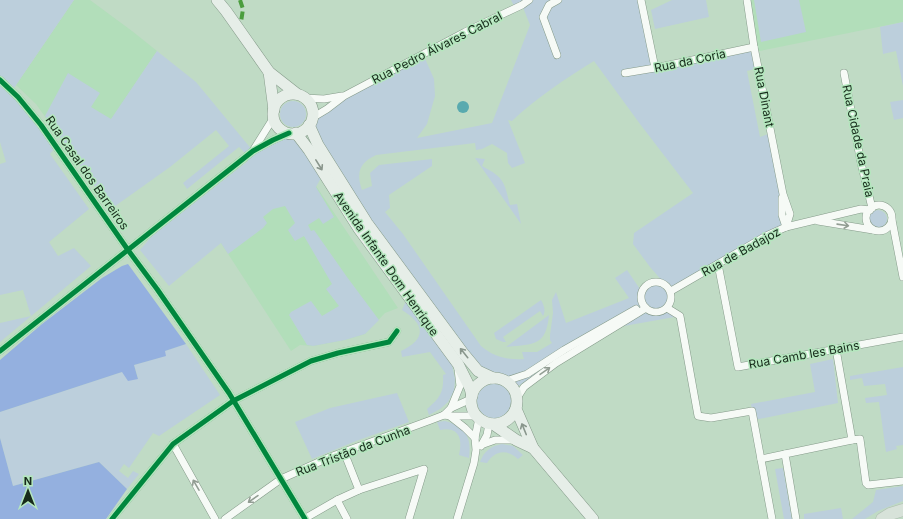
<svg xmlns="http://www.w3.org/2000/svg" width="903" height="519" font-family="Inter,sans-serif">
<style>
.built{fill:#b2deba}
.green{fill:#bccfdc}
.forest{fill:#94b0df}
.water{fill:#59aaaf}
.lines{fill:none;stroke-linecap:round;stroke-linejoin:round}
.street-casing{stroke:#859b8a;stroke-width:8}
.secondary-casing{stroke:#859b8a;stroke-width:12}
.primary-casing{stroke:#aebcb0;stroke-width:13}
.street{stroke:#f6faf6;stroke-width:7}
.secondary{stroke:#e6eee8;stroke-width:11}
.primary{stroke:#d7e2d9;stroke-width:12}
.quiet{stroke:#4b9d3e;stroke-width:4;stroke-dasharray:8 4;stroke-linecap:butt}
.cycleway-casing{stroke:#b4e7be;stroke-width:8}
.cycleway{stroke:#00873e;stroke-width:5}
.oneway{stroke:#89968c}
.oneway2{stroke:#929d93}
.labels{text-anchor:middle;stroke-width:3;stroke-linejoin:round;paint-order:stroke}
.street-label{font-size:12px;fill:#172b1b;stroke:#b4e7be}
</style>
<rect width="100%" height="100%" fill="#c0dbc5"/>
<g class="built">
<polygon points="74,0 90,0 132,31 157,51 80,166 36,104 16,85"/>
<polygon points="747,0 903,0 903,22 755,52"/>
<polygon points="304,168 398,308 385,313 365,334 345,340 313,346 300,345 291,351 221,243"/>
</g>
<g class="green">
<polygon points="0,0 74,0 12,91 56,147 50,154 89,209 49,242 58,256 74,248 91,266 0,342 0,323 31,316 23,290 0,295 0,164 6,162 0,142"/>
<path d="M511 0H641L655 68 754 47 758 68 747 71 760 137 771 133 786 227 671 291 650 267 633 244 634 233 693 193 640 124 594 61C565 79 536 98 512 121L508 120 525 163 512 168 508 163 507 153 492 144 482 149 476 150 475 143 376 155C359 163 356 173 362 190L372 186 370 173 379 165 432 159V166L389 195 390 208 385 212 403 234 481 346C494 357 507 360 524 359L522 352H537L552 343 550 340V335L553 313 552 300 556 292 566 323 629 298 615 278 627 270 642 292 641 301 647 309 654 312 665 310 680 316 613 328 555 360 517 387 514 381H506L478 371 355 204 311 122 312 118 423 54 434 79 435 96 427 124 417 138 492 123 530 25 522 5 515 8Z"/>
<polygon points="672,0 706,0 709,17 655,29 651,10"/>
<polygon points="754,0 799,0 806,32 761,42"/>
<polygon points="903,22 903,86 896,51 883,54 880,27"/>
<polygon points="157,51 196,82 253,151 289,133 300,145 322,176 316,187 334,217 323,224 319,218 308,225 311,231 314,230 347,277 379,320 365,334 345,340 313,346 307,345 289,315 291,312 311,301 322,316 339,306 326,289 332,284 304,236 295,241 288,230 295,223 285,206 273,209 263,217 267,223 263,228 228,254 221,243 169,286 140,250 152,236 248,161 246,156 247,155 239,147 187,189 183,183 229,146 216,130 170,167 111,209 45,116 68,73 100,93 91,107 111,119"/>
<polygon points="903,100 903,118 894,120 890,102"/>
<circle cx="293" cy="114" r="13"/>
<path d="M475 158 485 159 482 166C505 178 504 182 510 205L517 204 521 224Z"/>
<circle cx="878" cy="219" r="9"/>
<circle cx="656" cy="297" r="14"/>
<path d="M541 300C544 305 546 311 543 316L540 311 503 337 506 342H503L496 339 494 333Z"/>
<path d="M406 301 452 365 455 379 454 391 448 402 440 409 429 415 427 409C440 398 444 392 443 375L446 374 430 352 402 357 401 351C427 339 425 324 402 310Z"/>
<path d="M549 315C546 347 533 344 506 347Z"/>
<polygon points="186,344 220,395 159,436 153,433 129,468 124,464 119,471 128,478 133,471 139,474 127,489 99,462 13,486 0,438 0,412 122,372 138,378 134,365 165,356 165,351"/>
<polygon points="833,359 838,403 754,420 751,404 815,392 810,364"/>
<polygon points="903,367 903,445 896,446 897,449 886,452 879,402 866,403 865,398 887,395 885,384 864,386 862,378 850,380 850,376"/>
<circle cx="494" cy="401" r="17"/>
<polygon points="397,393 409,422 356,441 312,459 295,422 330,408"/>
<path d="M445 421C465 426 472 437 469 458L459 455C463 439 459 426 440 430L437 422Z"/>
<path d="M502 444 513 446 523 455 518 459C507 449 495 450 487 463L480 462C484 451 491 446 502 444Z"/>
<polygon points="783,468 792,519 784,519 775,469"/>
<polygon points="903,486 903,501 878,511 865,519 852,519 873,502 876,490"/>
<polygon points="841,508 843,519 804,519 804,514"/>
</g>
<g class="forest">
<polygon points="128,264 186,344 165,351 166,356 134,365 138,379 128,381 122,372 0,412 0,360 42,324 102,278 122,266"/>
<polygon points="0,438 13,486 99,462 127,489 106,519 0,519"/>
</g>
<circle class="water" cx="463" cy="107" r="6"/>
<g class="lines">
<defs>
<g id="street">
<polyline points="641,0 655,68"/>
<polyline points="747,0 754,47 783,194 790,214 786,227"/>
<polyline points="557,55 543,17 549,5 558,0"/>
<polyline points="625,73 655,68 754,47"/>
<polyline points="844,73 861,163 872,208"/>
<polyline points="0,80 18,97 41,125 128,250 157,289 229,393 305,519"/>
<polyline points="304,98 324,99 342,96"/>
<polyline points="312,118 327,109 344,96 465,32 522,5 529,0"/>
<polyline points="254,149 274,117"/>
<polyline points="782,198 782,215 786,227"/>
<circle cx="879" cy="218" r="13"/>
<polyline points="892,220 903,277"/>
<polyline points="818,221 873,230"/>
<polyline points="718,264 738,367 903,337"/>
<circle cx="656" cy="297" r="15"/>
<polyline points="671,291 766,236 786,227 861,209 870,210"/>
<polyline points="667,308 680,316 698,416 711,418 752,411 772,519"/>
<polyline points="0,351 253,151 273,140 289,133"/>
<polyline points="506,381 527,374 564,350 636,309"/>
<polyline points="517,398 524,387 556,363 646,308"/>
<polyline points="451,408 460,386 458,369"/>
<polyline points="444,415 451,416 477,416"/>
<polyline points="451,417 465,428 475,438"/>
<polyline points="852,440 860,439 866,483 868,485 903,481"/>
<polyline points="173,444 215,519"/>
<polyline points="481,445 495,440 514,440"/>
<polyline points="481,446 487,435 489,424"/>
<polyline points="344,452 359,490"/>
<polyline points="761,459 785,454"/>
<polyline points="337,500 347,519"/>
<polyline points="112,519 173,444 233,401 311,361 338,353 389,342 397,331"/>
<polyline points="225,519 281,479 330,457 431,420 444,415 451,408 471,399"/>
<polyline points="304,519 337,500 359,490 424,469 409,519"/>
<polyline points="457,519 474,463 476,450 475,438 479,418"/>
<polyline points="796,519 785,454 852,440 836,349"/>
</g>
<g id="secondary">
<polyline points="217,0 226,11 269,72 297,94"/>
<polyline points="269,72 274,110"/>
<circle cx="293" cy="114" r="20"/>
<polyline points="309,125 318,145 367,223 463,353 478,371 493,378"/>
<polyline points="296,133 309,150 359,229 458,364 470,388 472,396"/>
<circle cx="494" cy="401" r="23"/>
<polyline points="516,409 533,448 593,519"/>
<polyline points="493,424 516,440 533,448"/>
</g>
<polyline id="primary" points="882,519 890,514 903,510"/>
</defs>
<use href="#street" class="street-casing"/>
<use href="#secondary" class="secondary-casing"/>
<use href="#primary" class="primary-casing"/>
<use href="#street" class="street"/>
<use href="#secondary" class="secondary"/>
<use href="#primary" class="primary"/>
<polyline class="quiet" points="240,0 243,9 241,22"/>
<defs>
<g id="cycleway">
<polyline points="0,80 18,97 41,125 128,250 157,289 229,393 305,519"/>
<polyline points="0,351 253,151 273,140 289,133"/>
<polyline points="112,519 173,444 233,401 311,361 338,353 389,342 397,331"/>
</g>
</defs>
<use href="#cycleway" class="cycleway-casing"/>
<use href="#cycleway" class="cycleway"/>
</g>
<defs><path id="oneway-shaft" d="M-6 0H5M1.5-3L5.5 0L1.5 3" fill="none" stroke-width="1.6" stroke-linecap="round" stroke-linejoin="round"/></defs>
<g class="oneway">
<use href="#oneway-shaft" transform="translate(319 165) rotate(58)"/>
<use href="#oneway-shaft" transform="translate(464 353) rotate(-129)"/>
<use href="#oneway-shaft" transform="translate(524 429) rotate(-112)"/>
</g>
<g class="oneway2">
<use href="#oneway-shaft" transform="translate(843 225) rotate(8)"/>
<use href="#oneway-shaft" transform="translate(545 371) rotate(-35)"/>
<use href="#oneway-shaft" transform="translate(196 485) rotate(-120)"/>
<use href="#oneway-shaft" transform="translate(253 499) rotate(145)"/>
</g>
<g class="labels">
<g class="street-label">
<text transform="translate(437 48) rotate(-27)" y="4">Rua Pedro Álvares Cabral</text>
<text transform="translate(690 61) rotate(-12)" y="4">Rua da Coria</text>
<text transform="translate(764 97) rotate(79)" y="4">Rua Dinant</text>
<text transform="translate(858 141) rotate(78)" y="4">Rua Cidade da Praia</text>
<text transform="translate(87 173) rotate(55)" y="4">Rua Casal dos Barreiros</text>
<text transform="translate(741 252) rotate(-29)" y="4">Rua de Badajoz</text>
<text transform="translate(386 264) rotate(55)" y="4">Avenida Infante Dom Henrique</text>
<text transform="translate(804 355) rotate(-10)" y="4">Rua Camb les Bains</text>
<text transform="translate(353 451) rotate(-21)" y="4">Rua Tristão da Cunha</text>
</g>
</g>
<g transform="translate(28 491)" stroke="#b4e7be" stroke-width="3" paint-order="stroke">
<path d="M0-3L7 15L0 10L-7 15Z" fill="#172b1b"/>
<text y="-6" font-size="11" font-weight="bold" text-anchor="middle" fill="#172b1b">N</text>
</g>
</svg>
